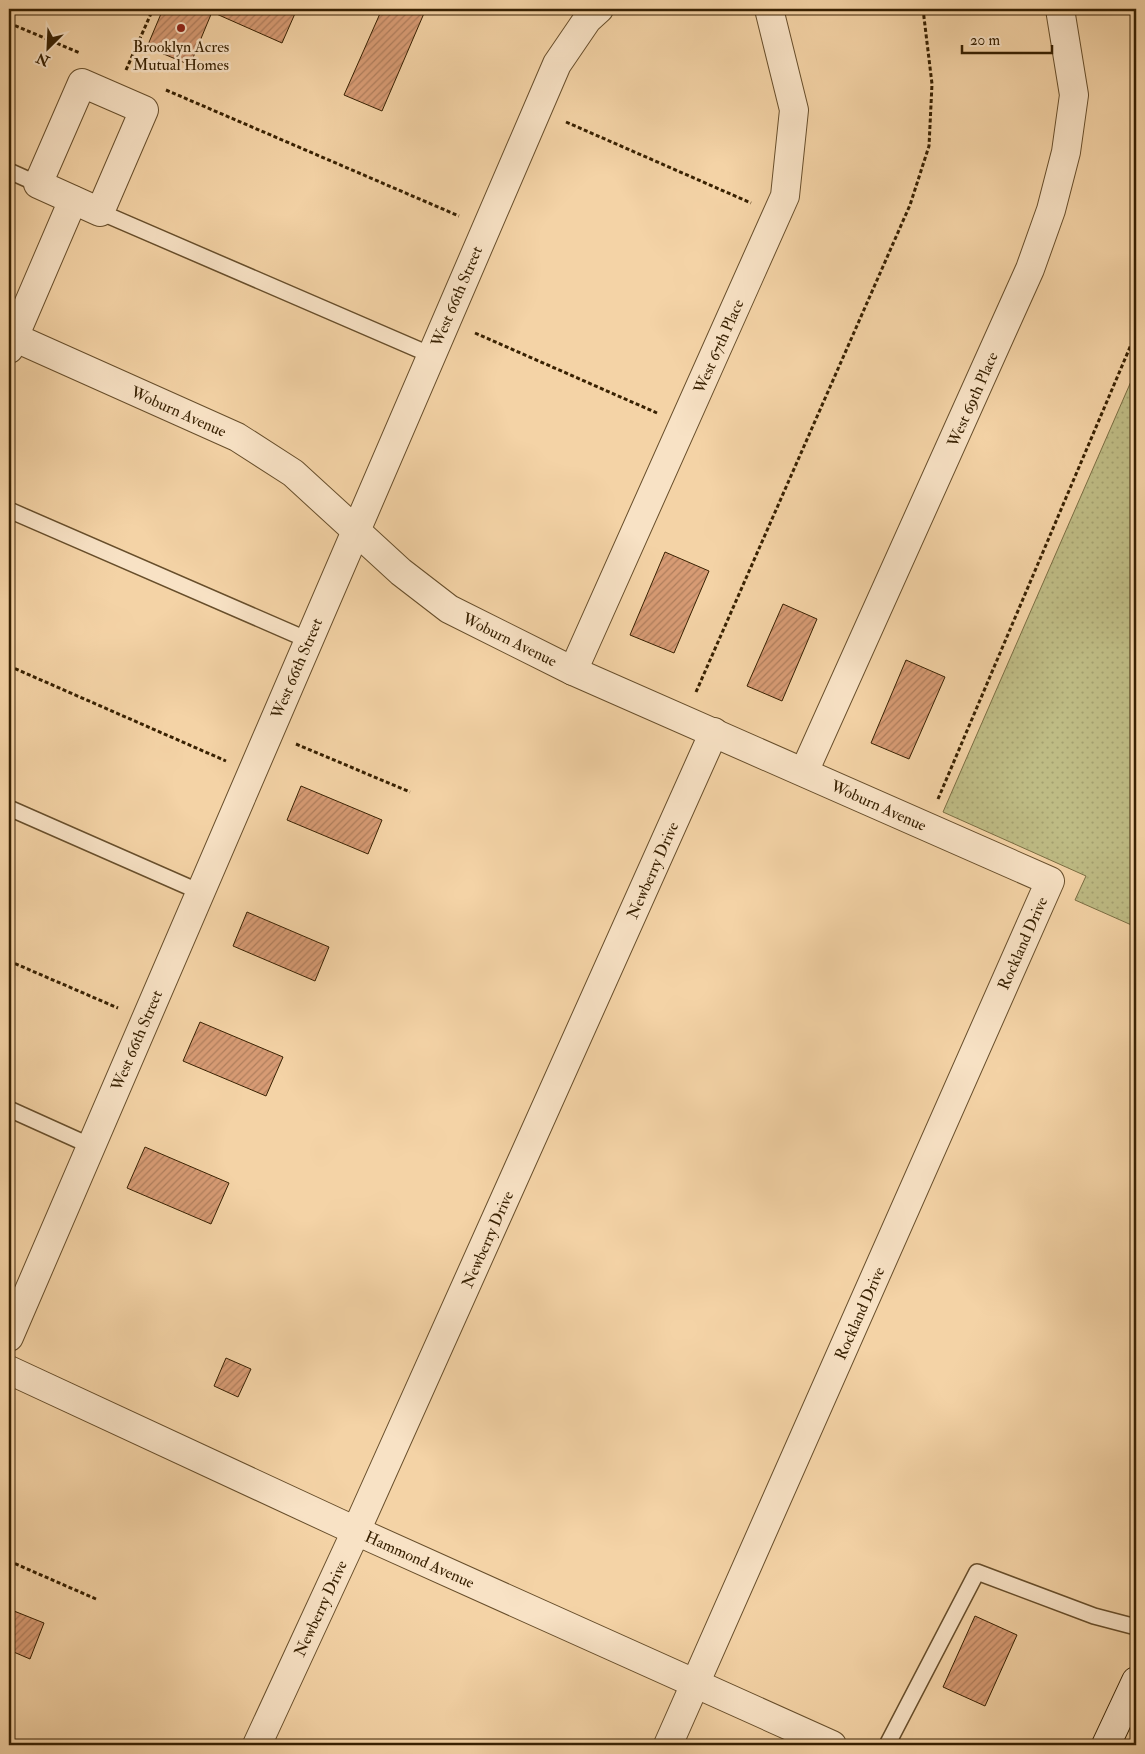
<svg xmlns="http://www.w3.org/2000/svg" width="1145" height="1754" font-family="'IM FELL Double Pica',serif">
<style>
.grass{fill:url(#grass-dots);stroke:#7b6e43}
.building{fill:url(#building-hatch);stroke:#382102}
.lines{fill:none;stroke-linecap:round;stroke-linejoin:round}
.service-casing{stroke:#674e2b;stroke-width:18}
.minor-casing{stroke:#674e2b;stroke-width:30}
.secondary-casing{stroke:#382102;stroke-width:30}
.path{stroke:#382102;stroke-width:3;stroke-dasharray:4 2.5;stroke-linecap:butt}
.service{stroke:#f8e2c5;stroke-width:15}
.minor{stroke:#f8e2c5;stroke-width:28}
.secondary{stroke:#f8e2c5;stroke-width:28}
.poi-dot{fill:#8f2418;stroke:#f8e2c5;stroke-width:2}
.labels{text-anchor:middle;stroke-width:5;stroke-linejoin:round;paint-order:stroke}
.poi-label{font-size:16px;fill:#382102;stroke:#f8e2c5}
.street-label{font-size:16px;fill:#382102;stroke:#f8e2c5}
</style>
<defs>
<pattern id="grass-dots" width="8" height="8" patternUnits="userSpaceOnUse" patternTransform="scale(1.25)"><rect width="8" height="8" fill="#bebb84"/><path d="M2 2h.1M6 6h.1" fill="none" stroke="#a4a070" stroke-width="1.8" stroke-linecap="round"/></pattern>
<pattern id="building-hatch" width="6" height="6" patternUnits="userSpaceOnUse" patternTransform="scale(1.25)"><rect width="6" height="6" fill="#d79b74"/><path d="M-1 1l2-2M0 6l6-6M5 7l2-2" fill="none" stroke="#af7e5d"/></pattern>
</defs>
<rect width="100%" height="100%" fill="#f4d3a6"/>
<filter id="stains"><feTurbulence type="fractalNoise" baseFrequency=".004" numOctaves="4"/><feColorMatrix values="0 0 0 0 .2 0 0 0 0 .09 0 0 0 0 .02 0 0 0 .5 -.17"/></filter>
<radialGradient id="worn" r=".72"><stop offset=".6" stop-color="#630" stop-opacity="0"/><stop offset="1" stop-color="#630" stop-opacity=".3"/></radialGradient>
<polygon class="grass" points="1136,370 1136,927 1075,900 1086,876 943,812"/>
<g class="building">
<polygon points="163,9 297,9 282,43 212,12 190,65 147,47"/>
<polygon points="382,9 419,9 425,11 382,111 344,95"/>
<polygon points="665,552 709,571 674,653 630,635"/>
<polygon points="783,604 817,619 782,701 747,686"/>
<polygon points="906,660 945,677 909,759 871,743"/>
<polygon points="301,786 382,820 368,854 287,820"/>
<polygon points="247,912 329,947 315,981 233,946"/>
<polygon points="200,1022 283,1057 266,1096 183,1061"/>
<polygon points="145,1147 229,1183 211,1224 127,1188"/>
<polygon points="226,1358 251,1369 238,1397 214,1386"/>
<polygon points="9,1609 44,1623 30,1659 9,1650"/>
<polygon points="975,1616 1017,1635 985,1706 943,1687"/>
</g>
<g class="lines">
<defs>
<g id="service">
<polyline points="9,171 38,184"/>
<polyline points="100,212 431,355"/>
<polyline points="9,510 308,640"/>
<polyline points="9,808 200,892"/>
<polyline points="9,1109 91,1146"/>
<polyline points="887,1745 977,1572 1094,1616 1136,1627"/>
</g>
<g id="minor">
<polygon points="82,83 144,110 100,212 38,184"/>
<polyline points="9,335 237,437 293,473 401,572 449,609 573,671 1050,881 668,1745"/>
<polyline points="9,349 73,200"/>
<polyline points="573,671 785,196 794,110 769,9"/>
<polyline points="804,772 1030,269 1051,210 1066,152 1074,95 1060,9"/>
<polyline points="9,1337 557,64 587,20 599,9"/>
<polyline points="9,1370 356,1531 832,1745"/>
<polyline points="257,1745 356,1531 714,732"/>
</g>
<polyline id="secondary" points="1106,1745 1136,1681"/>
</defs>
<use href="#service" class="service-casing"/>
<use href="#minor" class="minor-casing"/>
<use href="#secondary" class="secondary-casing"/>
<g class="path">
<polyline points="9,23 80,53"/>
<polyline points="126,70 153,9"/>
<polyline points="166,90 459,216"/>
<polyline points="566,122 751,203"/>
<polyline points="475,333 657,413"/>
<polyline points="9,666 226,761"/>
<polyline points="696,692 910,205 929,146 932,84 923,9"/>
<polyline points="296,744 410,792"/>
<polyline points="938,799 1136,333"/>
<polyline points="9,961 118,1008"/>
<polyline points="9,1561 96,1599"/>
</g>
<use href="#service" class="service"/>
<use href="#minor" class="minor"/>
<use href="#secondary" class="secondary"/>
</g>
<circle class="poi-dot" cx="181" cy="28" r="5"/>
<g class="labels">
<g class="poi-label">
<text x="181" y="52">Brooklyn Acres<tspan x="181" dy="18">Mutual Homes</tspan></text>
</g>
<g class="street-label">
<text transform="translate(456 296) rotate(-67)" y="6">West 66th Street</text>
<text transform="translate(718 346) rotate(-66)" y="6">West 67th Place</text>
<text transform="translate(972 399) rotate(-66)" y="6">West 69th Place</text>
<text transform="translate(179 411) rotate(24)" y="6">Woburn Avenue</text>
<text transform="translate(510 639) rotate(26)" y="6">Woburn Avenue</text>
<text transform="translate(296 668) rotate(-67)" y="6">West 66th Street</text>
<text transform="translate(879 805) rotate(24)" y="6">Woburn Avenue</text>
<text transform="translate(652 870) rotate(-66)" y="6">Newberry Drive</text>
<text transform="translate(1022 943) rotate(-66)" y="6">Rockland Drive</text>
<text transform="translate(136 1040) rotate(-67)" y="6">West 66th Street</text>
<text transform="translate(487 1239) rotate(-66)" y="6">Newberry Drive</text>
<text transform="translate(859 1313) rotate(-66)" y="6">Rockland Drive</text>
<text transform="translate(420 1559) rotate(24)" y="6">Hammond Avenue</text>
<text transform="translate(320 1608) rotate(-65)" y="6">Newberry Drive</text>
</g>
</g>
<rect width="1145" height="1754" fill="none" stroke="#f4d3a6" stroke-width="30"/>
<rect x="10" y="10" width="1125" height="1734" fill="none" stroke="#382102" stroke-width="2.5"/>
<rect x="15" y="15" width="1115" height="1724" fill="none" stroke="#382102"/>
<g transform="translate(48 48) rotate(204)" stroke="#f8e2c5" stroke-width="4" paint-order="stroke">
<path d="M0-4L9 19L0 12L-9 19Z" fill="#382102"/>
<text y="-8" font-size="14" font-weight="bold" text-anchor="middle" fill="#382102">N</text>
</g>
<path d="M962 45v8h90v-8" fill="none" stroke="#382102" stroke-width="2.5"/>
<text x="970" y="45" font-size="15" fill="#382102" stroke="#f8e2c5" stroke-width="4" paint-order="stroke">20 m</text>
<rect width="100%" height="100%" filter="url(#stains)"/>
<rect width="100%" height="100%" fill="url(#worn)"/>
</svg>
